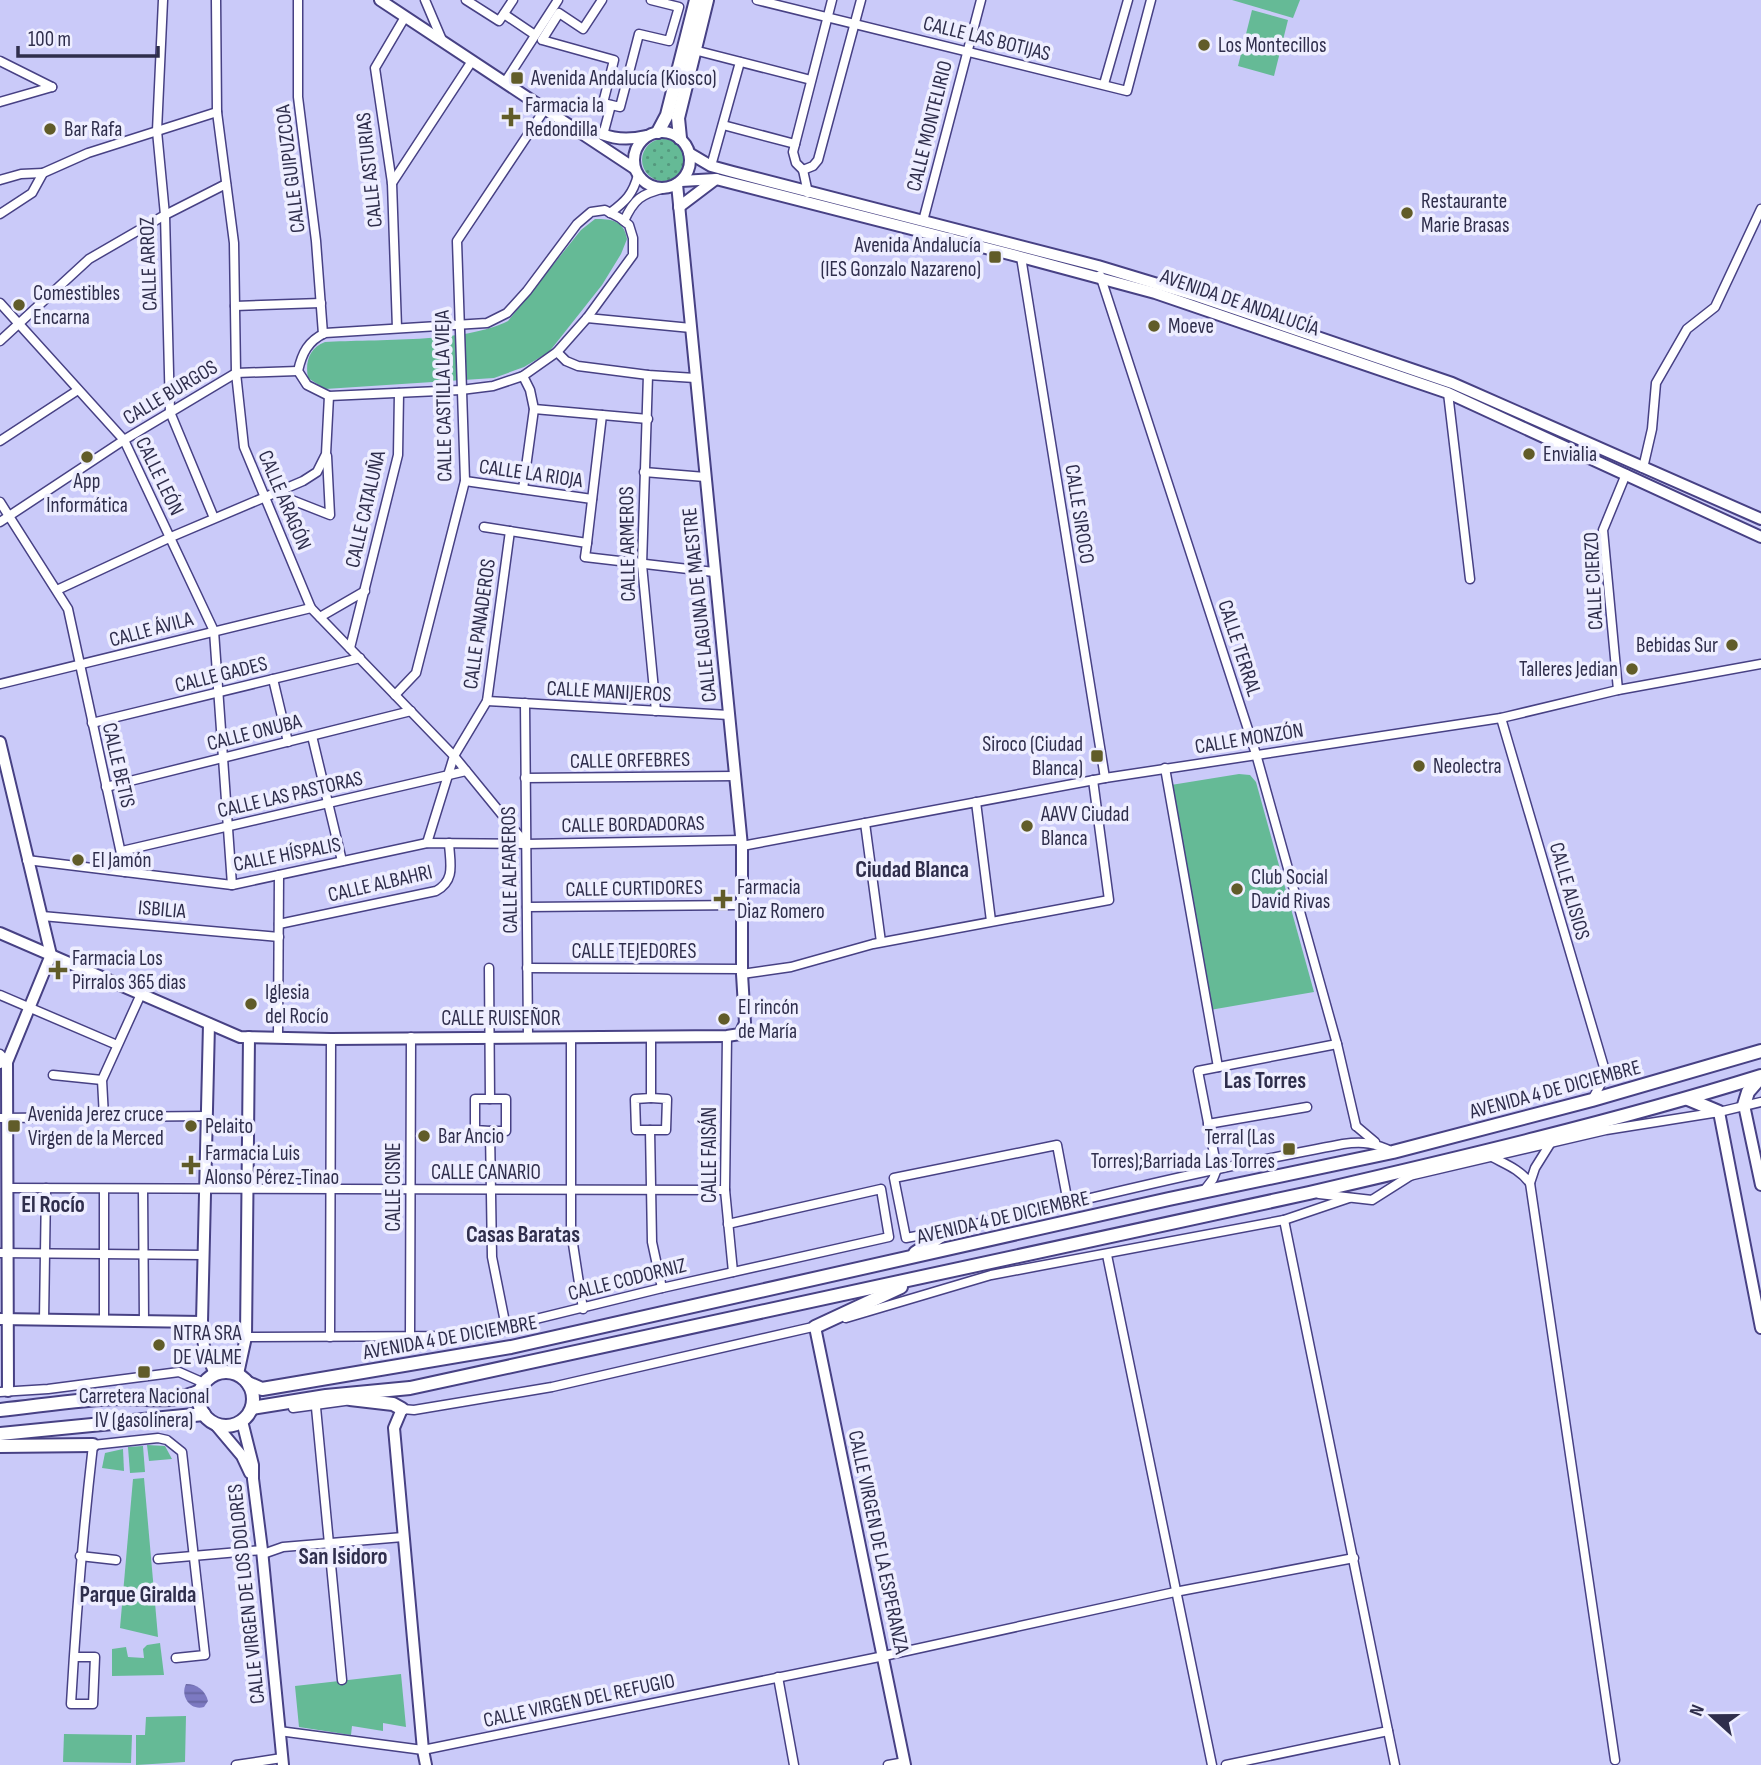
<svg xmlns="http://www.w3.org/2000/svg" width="1761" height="1765" font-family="'Sofia Sans Condensed',sans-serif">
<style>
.grass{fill:url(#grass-dots)}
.green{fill:#65ba96}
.water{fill:url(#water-rules)}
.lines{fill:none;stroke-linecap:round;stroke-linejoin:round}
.street-casing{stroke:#474184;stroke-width:11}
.secondary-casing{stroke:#474184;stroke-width:14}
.primary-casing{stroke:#474184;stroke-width:16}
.street{stroke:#fff;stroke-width:8}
.secondary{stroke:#fff;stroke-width:10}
.primary{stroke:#fff;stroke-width:12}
.poi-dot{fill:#615c29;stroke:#eef;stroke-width:2.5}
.labels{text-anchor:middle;stroke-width:7;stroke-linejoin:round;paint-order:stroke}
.street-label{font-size:21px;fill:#2f2e4c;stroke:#eef}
.poi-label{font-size:21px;fill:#2f2e4c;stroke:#eef;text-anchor:start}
.neighbourhood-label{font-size:23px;font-weight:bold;fill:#2f2e4c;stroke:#eef}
</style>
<defs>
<pattern id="grass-dots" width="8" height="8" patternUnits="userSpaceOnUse" patternTransform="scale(1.75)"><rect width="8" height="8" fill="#65ba96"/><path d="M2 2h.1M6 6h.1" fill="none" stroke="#54987d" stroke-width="1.8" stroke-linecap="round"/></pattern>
<pattern id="water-rules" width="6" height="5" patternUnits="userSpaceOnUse" patternTransform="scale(1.75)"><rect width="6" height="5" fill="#7c79c1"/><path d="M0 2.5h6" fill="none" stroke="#66649f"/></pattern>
</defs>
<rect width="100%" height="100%" fill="#cacaf9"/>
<circle class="grass" cx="663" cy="160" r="21"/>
<g class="green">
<polygon points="1232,0 1300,0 1293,18"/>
<polygon points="1252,10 1288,20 1274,76 1238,66"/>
<path d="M595 219C611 219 624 220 627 239L621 254 602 285 549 352 524 367 494 378 325 389 308 378C305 362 309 348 325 342 375 339 466 343 508 321L581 230Z"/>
<polygon points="1239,774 1250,775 1256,782 1314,992 1210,1010 1171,785"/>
<polygon points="147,1445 165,1446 172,1459 149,1461"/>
<polygon points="143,1446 145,1472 130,1473 128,1447"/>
<polygon points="123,1449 124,1471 102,1468 105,1453"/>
<polygon points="144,1478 158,1637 120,1628 133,1479"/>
<polygon points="160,1643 164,1675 112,1676 112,1649 126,1647 128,1657 144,1658 143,1649 147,1645"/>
<polygon points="401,1674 406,1727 383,1723 383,1731 352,1726 351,1735 299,1727 295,1686"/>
<polygon points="186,1716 185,1762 136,1765 136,1735 145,1735 146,1717"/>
<polygon points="64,1734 132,1735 131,1763 63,1762"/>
</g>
<path class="water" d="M186 1684C197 1684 205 1690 208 1701L204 1707C190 1711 180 1696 186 1684Z"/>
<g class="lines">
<defs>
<g id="street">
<polyline points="163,0 157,131 165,215 170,412 214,518"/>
<polyline points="216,0 217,112 234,243 236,373 244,447 311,608 454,756 526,844"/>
<polyline points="298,0 298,97 316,241 323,334"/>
<polyline points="425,0 442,40"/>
<polyline points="466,0 499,21 513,0"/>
<polyline points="602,0 583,29 559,13 542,40 614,60 603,103 620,107 639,34 669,41 679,7 651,0"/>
<polyline points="757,0 1127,91 1151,0"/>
<polyline points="504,14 535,35"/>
<polyline points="694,50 811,80"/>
<polyline points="0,61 52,87"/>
<polyline points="505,82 558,0"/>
<polyline points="1104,84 1128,0"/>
<polyline points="0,102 52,87"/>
<polyline points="723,125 795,144"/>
<polyline points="603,135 611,105"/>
<polyline points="711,166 740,62"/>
<polyline points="803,170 813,166 818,160 861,0"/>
<polyline points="803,170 796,163 793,152 832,0"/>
<polyline points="803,170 808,193"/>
<polyline points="0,180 21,174 43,173"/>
<polyline points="392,183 472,61"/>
<path d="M605 210 620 218 629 225 633 238V255L587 318 557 352 523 376 493 386 461 390 329 396 307 385 298 371C302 353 308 341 325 333L487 323 507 313 527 291 577 224 591 212Z"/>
<path d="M610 213C626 201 633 194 638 175"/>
<polyline points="0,214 32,193 43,173 88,153 217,112"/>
<path d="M624 221C634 199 641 194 665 188"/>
<polyline points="923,221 981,0"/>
<polyline points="1021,257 1105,778"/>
<polyline points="1100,275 1256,754 1337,1044 1356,1126"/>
<polyline points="0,303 124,440 214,631 232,885"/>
<polyline points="235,306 321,303"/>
<polyline points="587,318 691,328"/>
<polyline points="397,328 392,183 375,68 405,17"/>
<polyline points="0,341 89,259 165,215 226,184"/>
<polyline points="557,352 566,361 578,366 648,375 695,378"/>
<polyline points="648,375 642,565 656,711"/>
<polyline points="523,376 530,390 534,409 523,489"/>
<polyline points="1448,393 1470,579"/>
<polyline points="534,409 648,419"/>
<polyline points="0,441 78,390"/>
<polyline points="1643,468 1652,429 1656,383 1687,329 1715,307 1761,209"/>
<polyline points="644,472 705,477"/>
<polyline points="465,481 592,499"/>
<polyline points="274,493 330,515 327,456"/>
<polyline points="0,502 68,609 125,872"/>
<polyline points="0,522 124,440 236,373 298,371"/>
<polyline points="484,527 587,543 585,557 714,572"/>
<polyline points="587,543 602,415"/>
<polyline points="57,590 171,537 303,481 317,472 326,454 329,396"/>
<polyline points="320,617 365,591"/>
<polyline points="350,648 398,455 399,393"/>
<polyline points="273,679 288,742"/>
<polyline points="0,684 311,608"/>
<polyline points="1618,690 1603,530 1626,474"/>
<polyline points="395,695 416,673 465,481 457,241 545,109"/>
<polyline points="487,701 729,715"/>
<polyline points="525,703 528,1037"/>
<polyline points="1501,718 1606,1074 1592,1100"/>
<polyline points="92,723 360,658"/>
<polyline points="312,736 342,861"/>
<polyline points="1165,768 1218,1067"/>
<polyline points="525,778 735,776"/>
<polyline points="106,787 411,711"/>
<polyline points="976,802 991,921"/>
<polyline points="865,823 881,942"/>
<polyline points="427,843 454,756 487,701 510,531"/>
<polyline points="742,846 1105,778 1501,718 1618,690 1761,664"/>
<polyline points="122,851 466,771"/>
<polyline points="27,860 232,885 427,843 526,844 742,840"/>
<polyline points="527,907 742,905"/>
<polyline points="42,916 279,937"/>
<path d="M279 924 436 891C456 880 450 863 449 843"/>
<polyline points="489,968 490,1099 475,1099 475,1130 490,1131"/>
<polyline points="527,968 742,969"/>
<polyline points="742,974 791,967 873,944 1109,900 1093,780"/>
<polyline points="0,995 117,1045"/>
<polyline points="727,1036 725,1190 733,1272"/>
<polyline points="278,1037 279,875"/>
<polyline points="571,1038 571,1231 583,1309"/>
<polyline points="0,1054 7,1062 0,1064"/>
<polyline points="53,1075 102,1080"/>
<polyline points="651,1098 667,1099 666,1130 650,1130 652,1242 662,1288"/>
<polyline points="490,1099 506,1099 506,1131 490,1131 492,1257 506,1327"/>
<polyline points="104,1117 102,1080 141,994"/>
<polyline points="0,1118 207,1116"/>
<polyline points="1208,1124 1307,1107"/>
<polyline points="1356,1126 1375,1142"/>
<polyline points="650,1130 636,1130 635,1099 651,1098 651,1037"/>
<path d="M1492 1157C1507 1165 1519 1169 1530 1183L1535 1168 1550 1144"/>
<polyline points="1409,1176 1606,1130 1719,1112 1761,1102"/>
<polyline points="1530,1183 1615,1760"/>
<polyline points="7,1188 725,1190"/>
<polyline points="143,1189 144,1321"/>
<polyline points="1203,1192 1213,1179 1217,1169 1198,1071 1337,1044"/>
<polyline points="1319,1194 1372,1200 1413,1174"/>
<path d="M1068 1203 1057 1145 894 1178 906 1238C1011 1219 1114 1191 1218 1169 1259 1160 1302 1152 1343 1144 1363 1141 1375 1143 1393 1152"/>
<polyline points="1284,1220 1395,1765"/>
<polyline points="0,1253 204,1255"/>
<polyline points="1107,1255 1212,1765"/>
<polyline points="846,1318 991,1275 1284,1220 1349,1198"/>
<polyline points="44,1320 46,1188"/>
<polyline points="104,1320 104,1189"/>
<polyline points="246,1337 467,1336 662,1288 889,1237 881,1189 728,1224"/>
<polyline points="330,1337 331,1039"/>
<polyline points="410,1337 411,1037"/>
<polyline points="0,1392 48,1389 179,1372 204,1383"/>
<polyline points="315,1397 342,1680"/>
<polyline points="293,1408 352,1400"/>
<polyline points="402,1409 414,1410 552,1387 817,1326"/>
<polyline points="263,1554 283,1547 403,1537"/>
<polyline points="80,1556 116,1560"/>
<polyline points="158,1559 262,1550"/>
<path d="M74 1657H95L93 1704H71C76 1617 83 1532 93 1445L158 1438 167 1440 182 1452 205 1655 176 1658"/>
<polyline points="778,1677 794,1765"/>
<polyline points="279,1731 423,1750 884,1656 1175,1592 1354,1558"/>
<polyline points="236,1765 282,1758"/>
<polyline points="888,1765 905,1762"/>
<polyline points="1226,1765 1388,1731"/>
</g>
<g id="secondary">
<polyline points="380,0 634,168"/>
<path d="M578 125C603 135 618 143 646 136"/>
<circle cx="662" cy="160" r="28"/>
<polyline points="689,153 711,166 733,172 1098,266 1197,296 1452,383 1761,519"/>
<polyline points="681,181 716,179 1021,257 1155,293 1448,393 1761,537"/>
<polyline points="679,207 716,179"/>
<polyline points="0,742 51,955 7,1062 8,1391"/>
<polyline points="0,933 240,1037 331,1039 727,1036 740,1034 745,1023 742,974 742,846 677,184"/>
<polyline points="209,1024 202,1322 204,1347 215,1374"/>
<polyline points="1744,1105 1761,1185"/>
<polyline points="1719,1112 1761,1328"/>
<polyline points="0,1319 202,1322"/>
<polyline points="815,1327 905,1765"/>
<polyline points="238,1374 246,1337 249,1037"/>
<polyline points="402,1409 394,1428 423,1750 426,1765"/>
<polyline points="242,1421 253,1465 253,1479 262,1550 283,1765"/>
<polyline points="215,1424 242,1456 250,1473"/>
</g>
<g id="primary">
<polyline points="658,132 667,115 696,0"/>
<polyline points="680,138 678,118 707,0"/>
<polyline points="1688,1099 1719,1112"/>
<polyline points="1744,1105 1748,1092 1761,1077"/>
<polyline points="915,1253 950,1230"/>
<polyline points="815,1327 901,1287"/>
<circle cx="226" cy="1399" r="27"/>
<polyline points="248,1383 262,1389 511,1347 1169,1199 1393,1152 1592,1100 1761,1051"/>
<polyline points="350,1399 393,1404 402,1409"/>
<path d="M252 1408 326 1396 410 1388 1309 1193C1460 1158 1613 1122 1761 1076"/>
<path d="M0 1410C39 1406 80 1399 120 1398 149 1398 171 1404 200 1391"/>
<polyline points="0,1434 204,1414"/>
<polyline points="0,1446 93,1445"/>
</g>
</defs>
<use href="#street" class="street-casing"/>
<use href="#secondary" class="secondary-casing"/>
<use href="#primary" class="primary-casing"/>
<use href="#street" class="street"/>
<use href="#secondary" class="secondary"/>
<use href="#primary" class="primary"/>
</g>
<g class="poi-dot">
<circle cx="1204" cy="45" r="7"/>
<rect x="510" y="71" width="14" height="14" rx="3.5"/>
<path d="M507.5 106.5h7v7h7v7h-7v7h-7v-7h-7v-7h7z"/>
<circle cx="50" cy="129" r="7"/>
<circle cx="1407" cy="213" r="7"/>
<rect x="988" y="250" width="14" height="14" rx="3.5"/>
<circle cx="19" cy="305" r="7"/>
<circle cx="1154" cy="326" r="7"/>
<circle cx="1529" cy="454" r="7"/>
<circle cx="87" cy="457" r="7"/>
<circle cx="1732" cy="645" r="7"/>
<circle cx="1632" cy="669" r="7"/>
<rect x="1090" y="749" width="14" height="14" rx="3.5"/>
<circle cx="1419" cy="766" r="7"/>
<circle cx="1027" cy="826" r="7"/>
<circle cx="78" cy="860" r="7"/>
<circle cx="1237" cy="889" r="7"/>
<path d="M719.5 888.5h7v7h7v7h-7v7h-7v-7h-7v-7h7z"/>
<path d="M54.5 959.5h7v7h7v7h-7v7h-7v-7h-7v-7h7z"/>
<circle cx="251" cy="1004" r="7"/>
<circle cx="724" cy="1019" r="7"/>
<rect x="7" y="1119" width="14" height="14" rx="3.5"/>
<circle cx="191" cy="1126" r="7"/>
<circle cx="424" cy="1136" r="7"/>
<rect x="1282" y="1142" width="14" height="14" rx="3.5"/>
<path d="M187.5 1154.5h7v7h7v7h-7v7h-7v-7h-7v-7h7z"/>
<circle cx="159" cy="1345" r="7"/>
<rect x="137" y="1365" width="14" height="14" rx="3.5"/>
</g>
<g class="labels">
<g class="street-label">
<text transform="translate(987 38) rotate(14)" y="7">CALLE LAS BOTIJAS</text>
<text transform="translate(929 126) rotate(-76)" y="7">CALLE MONTELIRIO</text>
<text transform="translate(290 169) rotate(-97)" y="7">CALLE GUIPUZCOA</text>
<text transform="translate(369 170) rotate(-96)" y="7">CALLE ASTURIAS</text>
<text transform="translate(148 264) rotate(-92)" y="7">CALLE ARROZ</text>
<text transform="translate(1240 302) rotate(19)" y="7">AVENIDA DE ANDALUCÍA</text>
<text transform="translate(170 392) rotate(-31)" y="7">CALLE BURGOS</text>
<text transform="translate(443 396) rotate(-91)" y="7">CALLE CASTILLA LA VIEJA</text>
<text transform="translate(531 473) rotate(8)" y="7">CALLE LA RIOJA</text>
<text transform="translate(160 476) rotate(64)" y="7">CALLE LEÓN</text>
<text transform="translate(285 500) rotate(67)" y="7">CALLE ARAGÓN</text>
<text transform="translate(365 509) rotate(-77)" y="7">CALLE CATALUÑA</text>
<text transform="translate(1080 514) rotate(81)" y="7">CALLE SIROCO</text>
<text transform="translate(627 544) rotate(-91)" y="7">CALLE ARMEROS</text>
<text transform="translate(1593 581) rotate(-93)" y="7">CALLE CIERZO</text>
<text transform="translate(699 605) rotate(-96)" y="7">CALLE LAGUNA DE MAESTRE</text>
<text transform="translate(479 624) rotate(-82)" y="7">CALLE PANADEROS</text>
<text transform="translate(151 629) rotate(-15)" y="7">CALLE ÁVILA</text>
<text transform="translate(1240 648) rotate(72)" y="7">CALLE TERRAL</text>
<text transform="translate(221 674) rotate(-14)" y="7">CALLE GADES</text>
<text transform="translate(609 691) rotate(3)" y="7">CALLE MANIJEROS</text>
<text transform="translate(254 732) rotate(-14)" y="7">CALLE ONUBA</text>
<text transform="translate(1249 738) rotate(-9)" y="7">CALLE MONZÓN</text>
<text transform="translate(630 760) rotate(-1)" y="7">CALLE ORFEBRES</text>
<text transform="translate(119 765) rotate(77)" y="7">CALLE BETIS</text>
<text transform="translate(290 794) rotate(-13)" y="7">CALLE LAS PASTORAS</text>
<text transform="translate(633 824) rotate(-1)" y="7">CALLE BORDADORAS</text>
<text transform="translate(287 854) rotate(-11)" y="7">CALLE HÍSPALIS</text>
<text transform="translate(509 870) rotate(-91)" y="7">CALLE ALFAREROS</text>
<text transform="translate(380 883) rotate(-13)" y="7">CALLE ALBAHRI</text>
<text transform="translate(634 888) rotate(-1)" y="7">CALLE CURTIDORES</text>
<text transform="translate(1570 891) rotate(74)" y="7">CALLE ALISIOS</text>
<text transform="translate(162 909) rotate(5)" y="7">ISBILIA</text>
<text x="634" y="958">CALLE TEJEDORES</text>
<text x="501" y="1025">CALLE RUISEÑOR</text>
<text transform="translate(1555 1089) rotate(-15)" y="7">AVENIDA 4 DE DICIEMBRE</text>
<text transform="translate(709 1155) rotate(-90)" y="7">CALLE FAISÁN</text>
<text x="486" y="1179">CALLE CANARIO</text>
<text transform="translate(393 1187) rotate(-90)" y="7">CALLE CISNE</text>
<text transform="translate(1003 1217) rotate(-13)" y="7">AVENIDA 4 DE DICIEMBRE</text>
<text transform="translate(627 1279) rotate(-14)" y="7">CALLE CODORNIZ</text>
<text transform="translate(450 1337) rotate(-10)" y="7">AVENIDA 4 DE DICIEMBRE</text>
<text transform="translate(879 1542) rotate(78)" y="7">CALLE VIRGEN DE LA ESPERANZA</text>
<text transform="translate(246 1594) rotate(-96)" y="7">CALLE VIRGEN DE LOS DOLORES</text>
<text transform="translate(579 1700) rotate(-12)" y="7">CALLE VIRGEN DEL REFUGIO</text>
</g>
<g class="poi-label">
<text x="1218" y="52">Los Montecillos</text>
<text x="531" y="85">Avenida Andalucía (Kiosco)</text>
<text x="525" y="112">Farmacia la<tspan x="525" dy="24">Redondilla</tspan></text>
<text x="64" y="136">Bar Rafa</text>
<text x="1421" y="208">Restaurante<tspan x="1421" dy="24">Marie Brasas</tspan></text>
<text x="981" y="252" text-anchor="end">Avenida Andalucía<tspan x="981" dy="24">(IES Gonzalo Nazareno)</tspan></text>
<text x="33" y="300">Comestibles<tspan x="33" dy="24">Encarna</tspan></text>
<text x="1168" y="333">Moeve</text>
<text x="1543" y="461">Envialia</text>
<text x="87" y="488" text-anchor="middle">App<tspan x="87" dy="24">Informática</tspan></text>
<text x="1718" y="652" text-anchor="end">Bebidas Sur</text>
<text x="1618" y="676" text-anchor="end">Talleres Jedian</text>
<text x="1083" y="751" text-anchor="end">Siroco (Ciudad<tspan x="1083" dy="24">Blanca)</tspan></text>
<text x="1433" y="773">Neolectra</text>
<text x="1041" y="821">AAVV Ciudad<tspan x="1041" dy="24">Blanca</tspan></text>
<text x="92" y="867">El Jamón</text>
<text x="1251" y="884">Club Social<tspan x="1251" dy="24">David Rivas</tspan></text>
<text x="737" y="894">Farmacia<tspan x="737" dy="24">Diaz Romero</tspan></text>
<text x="72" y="965">Farmacia Los<tspan x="72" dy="24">Pirralos 365 dias</tspan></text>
<text x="265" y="999">Iglesia<tspan x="265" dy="24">del Rocío</tspan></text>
<text x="738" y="1014">El rincón<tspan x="738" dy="24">de María</tspan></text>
<text x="28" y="1121">Avenida Jerez cruce<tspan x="28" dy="24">Virgen de la Merced</tspan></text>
<text x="205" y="1133">Pelaito</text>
<text x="438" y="1143">Bar Ancio</text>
<text x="1275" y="1144" text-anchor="end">Terral (Las<tspan x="1275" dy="24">Torres);Barriada Las Torres</tspan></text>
<text x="205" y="1160">Farmacia Luis<tspan x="205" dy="24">Alonso Pérez-Tinao</tspan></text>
<text x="173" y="1340">NTRA SRA<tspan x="173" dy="24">DE VALME</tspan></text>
<text x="144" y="1403" text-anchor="middle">Carretera Nacional<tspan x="144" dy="24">IV (gasolinera)</tspan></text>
</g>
<g class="neighbourhood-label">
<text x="912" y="877">Ciudad Blanca</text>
<text x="1265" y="1088">Las Torres</text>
<text x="53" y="1212">El Rocío</text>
<text x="523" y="1242">Casas Baratas</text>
<text x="343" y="1564">San Isidoro</text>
<text x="138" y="1602">Parque Giralda</text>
</g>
</g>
<g transform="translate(1712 1716) rotate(291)" stroke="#eeeeff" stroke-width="5" paint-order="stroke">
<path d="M0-5L12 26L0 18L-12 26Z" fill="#2f2e4c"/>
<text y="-10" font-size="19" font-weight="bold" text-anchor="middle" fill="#2f2e4c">N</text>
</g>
<path d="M18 46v10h140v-10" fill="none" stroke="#2f2e4c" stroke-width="3.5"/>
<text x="28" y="46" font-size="21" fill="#2f2e4c" stroke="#eeeeff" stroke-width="5" paint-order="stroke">100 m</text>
</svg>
